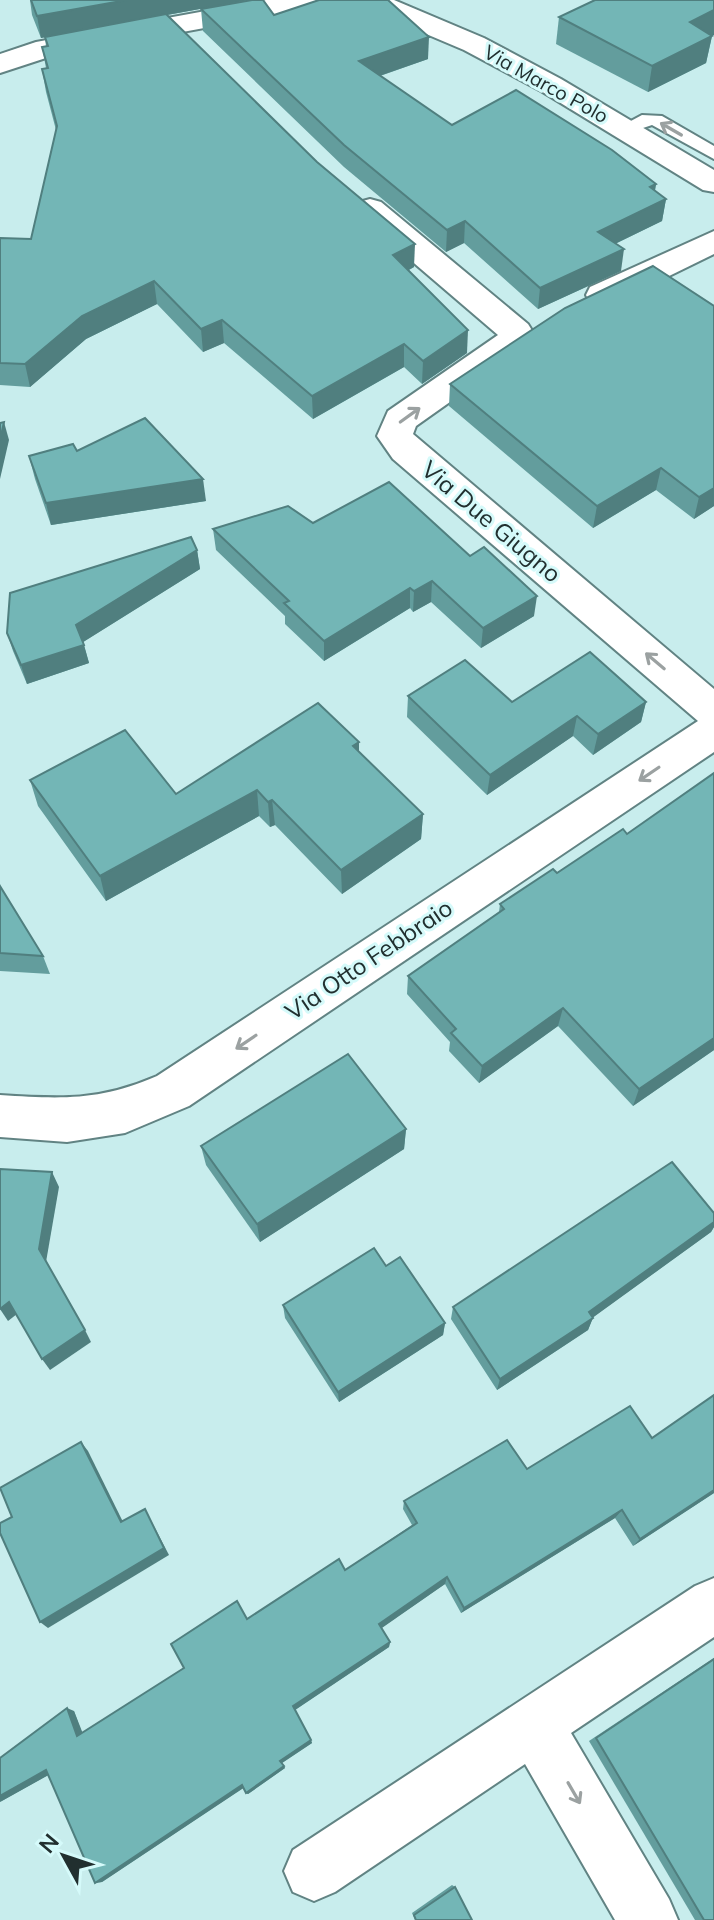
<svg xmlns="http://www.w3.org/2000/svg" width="714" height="1920" font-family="Mulish,sans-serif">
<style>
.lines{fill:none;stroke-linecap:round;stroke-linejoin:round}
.lane-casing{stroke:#618383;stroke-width:4}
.street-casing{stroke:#618383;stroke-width:4}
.lane{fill:#fff;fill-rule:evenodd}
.street{fill:#fff;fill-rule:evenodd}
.wall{fill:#639d9d}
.shaded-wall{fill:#507f7f}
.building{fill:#73b6b6;stroke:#507f7f;stroke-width:2}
.oneway{stroke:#9ba1a1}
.labels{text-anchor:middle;stroke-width:6;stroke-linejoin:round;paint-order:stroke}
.far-street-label{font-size:20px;fill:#212f2f;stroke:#d5fafa}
.street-label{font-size:24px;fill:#212f2f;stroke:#d5fafa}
</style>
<rect width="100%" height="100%" fill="#c8eded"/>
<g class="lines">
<defs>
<polygon id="lane" points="642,115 662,116 714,146 714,159 652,125 625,134 616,129"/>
<g id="street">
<polygon points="266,0 327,0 323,6 313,8 52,56 0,73 0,54 36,42"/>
<polygon points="356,0 394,0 484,38 561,79 714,170 714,192 703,190 541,91 464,50 360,6"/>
<path d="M370 199 381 202 528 324 533 332 525 349 416 426 413 434 714 689V752L189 1106 125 1133 67 1142 0 1137V1095C62 1099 99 1101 157 1076L698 721 393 459 377 436 388 411 498 335 359 216 354 209 359 202Z"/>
<polygon points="714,231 714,254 614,303 602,306 590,303 586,295 590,287"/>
<polygon points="714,1578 714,1637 571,1733 669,1899 678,1920 615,1920 525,1764 335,1892 314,1901 293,1892 284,1871 293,1850 695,1586"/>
</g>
</defs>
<use href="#lane" class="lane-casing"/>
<use href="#street" class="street-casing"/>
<use href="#lane" class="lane"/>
<use href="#street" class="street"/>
</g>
<g class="wall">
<polygon points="30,0 249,0 167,15 414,267 409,270 467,353 422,384 404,367 313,419 224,343 203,352 157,304 86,339 30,387 0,385 0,238 31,239 56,130 46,92 42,69 46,68 42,47 46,47 45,37 41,38 32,15"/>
<polygon points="201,9 274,15 428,59 380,76 452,125 656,184 655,191 666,199 662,221 615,244 621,271 538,309 464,243 446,252 344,167 203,31"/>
<polygon points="559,17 712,36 706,63 648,92 556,44"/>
<polygon points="565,308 714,506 694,519 656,490 593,528 449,406 450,384"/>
<polygon points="77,451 206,501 51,525 35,479 29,456"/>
<polygon points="313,523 534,616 481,648 431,602 413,612 410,608 324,661 285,624 285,616 216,550 213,529"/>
<polygon points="197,550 200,569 83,642 89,663 27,684 13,651 7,633"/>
<polygon points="408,696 512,702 646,702 641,722 593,755 573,736 487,795 407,717"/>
<polygon points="359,742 359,752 423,814 421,839 342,894 275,825 270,827 259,816 106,901 38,806 30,780 176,794"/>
<polygon points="714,773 714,1050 633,1106 558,1026 479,1083 449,1051 450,1042 407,994 408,976 499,912 500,904 627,834"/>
<polygon points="0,886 43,956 50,974 0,971"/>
<polygon points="406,1129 404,1149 260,1242 206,1165 201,1146"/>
<polygon points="714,1213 714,1227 711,1232 593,1317 588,1330 497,1390 451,1319 453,1307"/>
<polygon points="386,1266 445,1323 443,1335 339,1402 285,1318 283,1305"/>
<polygon points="714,1395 714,1493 633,1546 615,1518 461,1613 445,1584 381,1628 390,1642 389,1647 295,1710 312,1743 282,1763 285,1768 248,1794 246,1793 243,1788 102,1882 95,1883 48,1775 0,1802 74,1711 82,1733 184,1668 247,1619 345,1570 412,1525 403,1509 404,1501 652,1438"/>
<polygon points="714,1658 714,1920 695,1920 589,1741"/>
<polygon points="452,1885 455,1887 415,1920 412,1913"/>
</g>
<g class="shaded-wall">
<polygon points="127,0 249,0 41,38 37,16"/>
<polygon points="714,10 714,35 685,49 690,22"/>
<polygon points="712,36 706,63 648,92 652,66"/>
<polygon points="429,37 428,59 359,83 359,61"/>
<polygon points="656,184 652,206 666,199 662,221 594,254 598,232 650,187"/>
<polygon points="465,221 464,243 446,252 447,230"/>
<polygon points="415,244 414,267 393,278 393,255"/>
<polygon points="624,249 621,271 538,309 540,288"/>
<polygon points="154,281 157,304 86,339 30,387 25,364 82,316"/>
<polygon points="222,320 224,343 203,352 201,329"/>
<polygon points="468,330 467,353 422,384 423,361"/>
<polygon points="404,344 404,367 313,419 312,396"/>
<polygon points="4,422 9,440 0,479 0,440"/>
<polygon points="661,468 656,490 593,528 597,506"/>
<polygon points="203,479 206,501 51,525 46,503"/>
<polygon points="714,488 714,506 694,519 699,497"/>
<polygon points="197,550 200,569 80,644 76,625"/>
<polygon points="432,581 431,602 413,612 414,591"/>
<polygon points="410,588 410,608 324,661 324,641"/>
<polygon points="537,596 534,616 481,648 483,628"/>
<polygon points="84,645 89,663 27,684 21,665"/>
<polygon points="646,702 641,722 593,755 598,734"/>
<polygon points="577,716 573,736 487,795 490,775"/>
<polygon points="359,742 359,769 353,746"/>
<polygon points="257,790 259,816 106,901 100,876"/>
<polygon points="272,800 275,825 270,827 268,802"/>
<polygon points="423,814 421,839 342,894 341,870"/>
<polygon points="563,1008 558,1026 479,1083 482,1066"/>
<polygon points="714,1038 714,1050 633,1106 639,1089"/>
<polygon points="406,1129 404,1149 260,1242 257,1224"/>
<polygon points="52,1172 59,1187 46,1262 39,1249"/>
<polygon points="714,1222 714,1227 711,1232 584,1324 589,1312"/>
<polygon points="9,1302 17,1314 8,1321 0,1309"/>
<polygon points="593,1318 588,1330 497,1390 500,1379"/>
<polygon points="445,1323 443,1335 339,1402 338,1392"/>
<polygon points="85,1330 91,1342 50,1370 42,1359"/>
<polygon points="81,1442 88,1451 127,1530 121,1522"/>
<polygon points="714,1490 714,1493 633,1546 640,1539"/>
<polygon points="145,1509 169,1555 48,1628 40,1622"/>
<polygon points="622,1510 615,1518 461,1613 464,1608"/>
<polygon points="447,1577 445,1584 379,1630 379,1624"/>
<polygon points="390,1642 389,1647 295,1710 293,1706"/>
<polygon points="67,1708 74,1711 85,1739 77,1736"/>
<polygon points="311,1740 312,1743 282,1763 285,1768 248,1794 246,1793 280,1761"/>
<polygon points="46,1770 54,1772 0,1802 0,1796"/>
<polygon points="242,1785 245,1787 102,1882 95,1883"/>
</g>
<g class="building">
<polygon points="31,0 127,0 37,16"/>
<polygon points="252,0 263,0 274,15 319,0 388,0 429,37 359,61 452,125 516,90 612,150 656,184 650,187 666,199 598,232 624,249 540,288 465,221 447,230 344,145 201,9"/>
<polygon points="595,0 714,0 714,10 690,22 712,36 652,66 559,17"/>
<polygon points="166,14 317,162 415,244 393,255 468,330 423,361 404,344 312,396 222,320 201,329 154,281 82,316 25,364 0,363 0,238 31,239 57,126 42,69 48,68 42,47 48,46 45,37"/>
<polygon points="653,266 714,306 714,488 699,497 661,468 597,506 450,384 565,308"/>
<polygon points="145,418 203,479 46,503 29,456 73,444 77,451"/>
<polygon points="4,422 0,440 0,423"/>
<polygon points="389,482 470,556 484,547 537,596 483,628 432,581 414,591 410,588 324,641 284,603 289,601 213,529 288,506 313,523"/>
<polygon points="191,537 197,550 76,625 84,645 21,665 7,633 10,593"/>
<polygon points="590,652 646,702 598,734 577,716 490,775 408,696 465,660 512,702"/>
<polygon points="318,703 359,742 353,746 423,814 341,870 272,800 268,802 257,790 100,876 30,780 125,730 176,794"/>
<polygon points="714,773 714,1038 639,1089 563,1008 482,1066 451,1033 456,1029 408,976 504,909 500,904 553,869 557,873 623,829 627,834"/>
<polygon points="0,886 43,956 0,953"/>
<polygon points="348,1054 406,1129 257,1224 201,1146"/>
<polygon points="672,1162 714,1213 714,1222 589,1312 593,1318 500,1379 453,1307"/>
<polygon points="0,1169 52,1172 39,1249 85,1330 42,1359 9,1302 0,1309"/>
<polygon points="374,1248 386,1266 400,1257 445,1323 338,1392 283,1305"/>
<polygon points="714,1395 714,1490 640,1539 622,1510 464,1608 447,1577 379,1624 390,1642 293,1706 311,1740 280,1761 284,1766 246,1793 242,1785 95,1883 46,1770 0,1796 0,1758 67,1708 77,1736 184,1668 171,1644 237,1601 247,1619 339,1559 345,1570 417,1523 404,1501 507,1440 527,1469 630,1406 652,1438"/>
<polygon points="81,1442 121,1522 145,1509 164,1548 40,1622 0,1533 0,1523 12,1517 0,1488"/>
<polygon points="714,1659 714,1920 704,1920 596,1738"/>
<polygon points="455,1887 472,1920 416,1920 414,1915"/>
</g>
<defs><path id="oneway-shaft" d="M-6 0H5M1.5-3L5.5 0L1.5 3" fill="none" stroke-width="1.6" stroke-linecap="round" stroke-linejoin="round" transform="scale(2)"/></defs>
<g class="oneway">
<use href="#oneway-shaft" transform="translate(671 129) rotate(-150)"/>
<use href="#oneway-shaft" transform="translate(410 415) rotate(-36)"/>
<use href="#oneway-shaft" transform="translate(655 661) rotate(-140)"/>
<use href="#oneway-shaft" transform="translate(649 774) rotate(146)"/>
<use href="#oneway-shaft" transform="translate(246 1042) rotate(146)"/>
<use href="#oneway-shaft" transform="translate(574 1793) rotate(60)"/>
</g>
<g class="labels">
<g class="far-street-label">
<text transform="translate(546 84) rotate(29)" y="7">Via Marco Polo</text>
</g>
<g class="street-label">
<text transform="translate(491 522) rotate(40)" y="8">Via Due Giugno</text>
<text transform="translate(369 960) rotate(-34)" y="8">Via Otto Febbraio</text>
</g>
</g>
<g transform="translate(64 1856) rotate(310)" stroke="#d5fafa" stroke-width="6" paint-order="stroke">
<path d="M0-6L14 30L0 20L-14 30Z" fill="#212f2f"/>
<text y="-12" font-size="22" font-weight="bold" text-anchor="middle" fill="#212f2f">N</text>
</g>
</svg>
